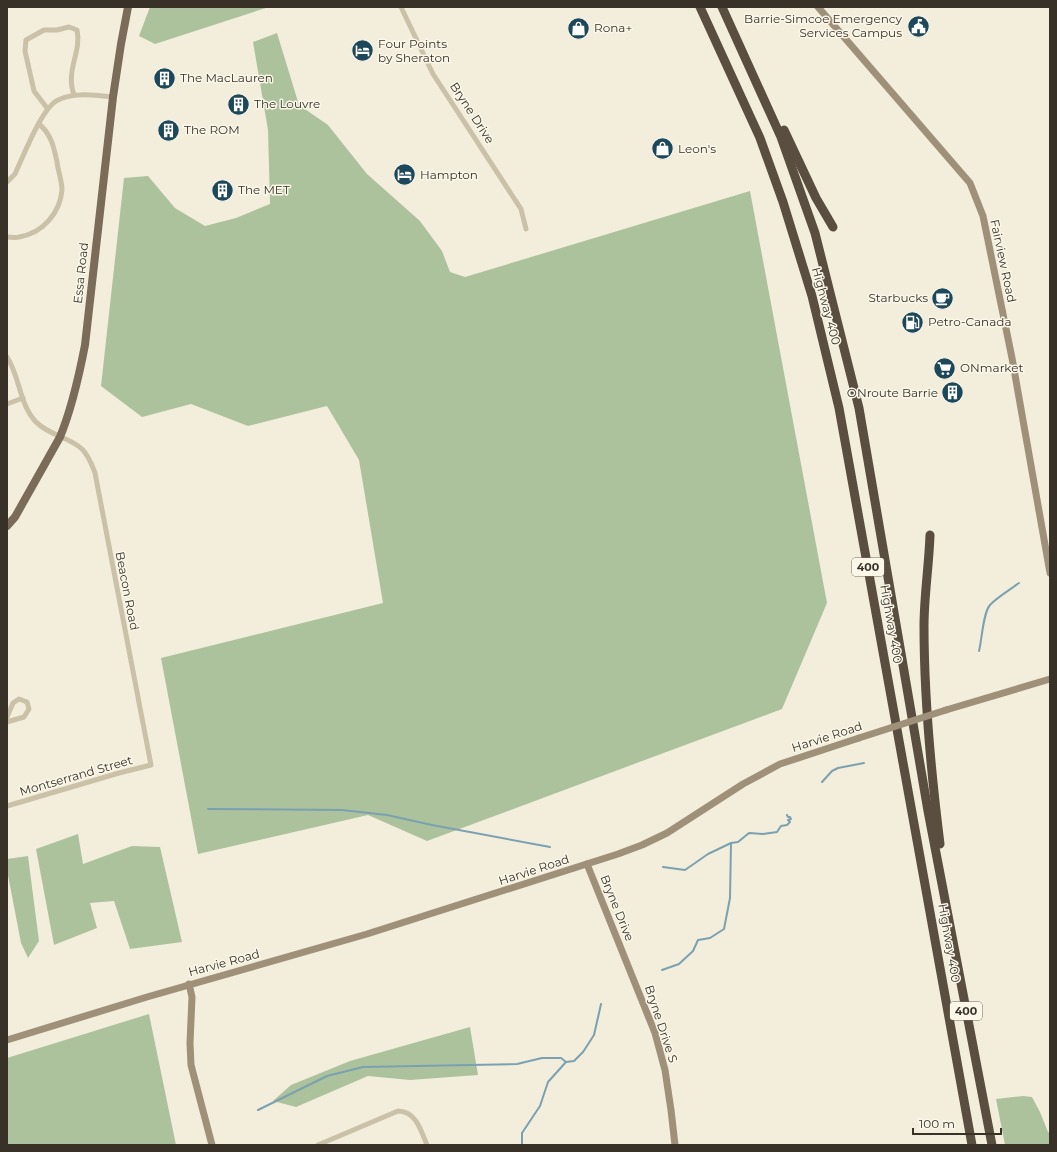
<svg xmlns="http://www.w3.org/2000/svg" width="1057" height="1152" font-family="Montserrat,sans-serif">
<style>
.green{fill:#acc29c}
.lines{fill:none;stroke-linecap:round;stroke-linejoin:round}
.stream{stroke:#7ba1b1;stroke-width:2}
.street{stroke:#cbc1a8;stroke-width:5}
.secondary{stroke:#9f9079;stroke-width:7}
.primary{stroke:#7a6c59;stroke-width:8}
.highway{stroke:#594e3f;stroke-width:9}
.secondary-bridge{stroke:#9f9079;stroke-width:7}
.labels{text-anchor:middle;stroke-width:3;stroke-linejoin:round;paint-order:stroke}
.shield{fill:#faf7e9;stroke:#726c62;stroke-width:1}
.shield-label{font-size:11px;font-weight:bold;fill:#383128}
.poi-label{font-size:12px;fill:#383128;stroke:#faf7e9;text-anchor:start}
.street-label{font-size:12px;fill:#383128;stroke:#faf7e9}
</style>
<rect width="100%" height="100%" fill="#f3eedc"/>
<g class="green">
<polygon points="150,7 269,7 155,44 139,36"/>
<polygon points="277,33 299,105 328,125 367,174 420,221 442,251 450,272 465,277 750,191 827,603 782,709 427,841 368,815 198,854 161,658 383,603 359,460 327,406 248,426 191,404 142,417 101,386 124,178 148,176 175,208 205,226 236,218 270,204 268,130 253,42"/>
<polygon points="78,834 83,864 132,846 160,847 182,942 130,949 114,901 90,903 97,928 54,945 36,849"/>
<polygon points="28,856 39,941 28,958 21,943 7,870 7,859"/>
<polygon points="149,1014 176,1145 7,1145 7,1058"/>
<polygon points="470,1027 478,1075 410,1080 368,1076 296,1107 273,1101 291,1085 350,1061"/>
<polygon points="1023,1096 1032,1097 1040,1112 1048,1132 1050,1133 1050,1145 1005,1145 996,1099"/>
</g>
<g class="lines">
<g class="stream">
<path d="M979 651C982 639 983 613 990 605 996 598 1011 589 1019 583"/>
<polyline points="822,782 832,771 838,768 864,763"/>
<polyline points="208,809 342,810 387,815 432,825 550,847"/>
<polyline points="663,867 685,870 708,854 731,843 738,842 749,833 763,834 777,832 781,826 787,825 790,822 788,820 791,819 790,817 788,817 787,815"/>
<polyline points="662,970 679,964 693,951 698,940 710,938 724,929 730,898 731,843"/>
<polyline points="258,1110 327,1076 363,1067 517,1064 542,1058 561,1058 566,1062"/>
<polyline points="522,1145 522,1133 540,1106 548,1082 566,1062 574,1061 583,1052 594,1035 601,1004"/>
</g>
<g class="street">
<polyline points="401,7 433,74 521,209 526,229"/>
<path d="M47 108 34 91 25 51 26 40 44 30H57L69 27 77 30C82 52 65 70 74 95"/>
<path d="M7 182 15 174C23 157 42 107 58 100 74 92 96 95 113 97"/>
<path d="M7 237C11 237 16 238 19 237 43 233 60 213 62 190 62 181 58 171 57 162 54 147 51 134 39 124"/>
<path d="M7 357C20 377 19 403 35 421 48 435 69 437 82 449 89 456 92 465 95 473L151 765 119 773 7 806"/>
<polyline points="7,404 23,398"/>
<polyline points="7,717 13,703 19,699 27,702 29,709 24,717 7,722"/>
<path d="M318 1145 398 1111C416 1111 421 1131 427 1145"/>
</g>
<g class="secondary">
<polyline points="818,7 970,183 983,216 1012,358 1050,573"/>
<polyline points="946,710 1050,679"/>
<polyline points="587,864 655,1033 665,1070 671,1110 675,1145"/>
<polyline points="189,984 192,997 190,1043 191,1065 212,1145"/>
<polyline points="7,1040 147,997 367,934 618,854 642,845 667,833 743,784 780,764 859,738"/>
</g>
<path class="primary" d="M7 526 15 517 60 437C72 408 79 376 85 345L113 97 121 44 128 7"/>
<g class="highway">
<polyline points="700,7 760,138 783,202 812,296 839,408 972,1145"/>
<polyline points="722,7 781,137 815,233 859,408 928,811 992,1145"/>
<polyline points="784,130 816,198 833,227"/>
<path d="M930 535C929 565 924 596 924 626 924 699 931 772 940 844"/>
</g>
<polyline class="secondary-bridge" points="859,738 946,710"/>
</g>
<defs>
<symbol id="civic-disc" viewBox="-11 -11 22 22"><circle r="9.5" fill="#1d475a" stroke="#faf7e9"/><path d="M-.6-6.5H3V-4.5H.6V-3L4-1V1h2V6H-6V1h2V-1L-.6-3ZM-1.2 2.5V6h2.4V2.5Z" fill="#fff"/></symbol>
<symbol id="shop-disc" viewBox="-11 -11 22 22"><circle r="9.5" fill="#1d475a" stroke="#faf7e9"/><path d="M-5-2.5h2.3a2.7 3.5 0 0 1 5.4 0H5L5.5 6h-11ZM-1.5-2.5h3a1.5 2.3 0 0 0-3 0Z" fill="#fff"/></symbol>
<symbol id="hotel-disc" viewBox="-11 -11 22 22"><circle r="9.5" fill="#1d475a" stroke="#faf7e9"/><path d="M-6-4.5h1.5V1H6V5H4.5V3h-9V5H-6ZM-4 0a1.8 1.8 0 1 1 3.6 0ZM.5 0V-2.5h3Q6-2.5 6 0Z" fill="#fff"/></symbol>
<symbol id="building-disc" viewBox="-11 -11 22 22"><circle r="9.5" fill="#1d475a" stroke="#faf7e9"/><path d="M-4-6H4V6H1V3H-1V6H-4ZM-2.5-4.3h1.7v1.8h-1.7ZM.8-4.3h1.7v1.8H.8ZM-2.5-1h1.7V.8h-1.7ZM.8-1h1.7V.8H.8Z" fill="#fff"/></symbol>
<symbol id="cafe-disc" viewBox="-11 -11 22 22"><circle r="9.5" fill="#1d475a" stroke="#faf7e9"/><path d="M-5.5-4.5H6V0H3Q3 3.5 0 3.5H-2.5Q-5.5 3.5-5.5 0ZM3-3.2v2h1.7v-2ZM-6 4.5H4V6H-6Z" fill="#fff"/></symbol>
<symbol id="fuel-disc" viewBox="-11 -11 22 22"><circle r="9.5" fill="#1d475a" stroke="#faf7e9"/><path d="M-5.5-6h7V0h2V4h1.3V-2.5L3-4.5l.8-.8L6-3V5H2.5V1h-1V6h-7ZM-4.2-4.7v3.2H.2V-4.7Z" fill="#fff"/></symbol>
<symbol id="supermarket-disc" viewBox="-11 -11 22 22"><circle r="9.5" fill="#1d475a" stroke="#faf7e9"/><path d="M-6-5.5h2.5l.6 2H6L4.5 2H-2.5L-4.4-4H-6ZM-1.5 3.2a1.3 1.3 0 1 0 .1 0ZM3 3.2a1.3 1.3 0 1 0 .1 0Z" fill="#fff"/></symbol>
</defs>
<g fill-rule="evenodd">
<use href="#civic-disc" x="906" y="14" width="25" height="25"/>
<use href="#shop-disc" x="566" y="16" width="25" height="25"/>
<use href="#hotel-disc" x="350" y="38" width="25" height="25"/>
<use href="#building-disc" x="152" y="66" width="25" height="25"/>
<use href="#building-disc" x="226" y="92" width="25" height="25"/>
<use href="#building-disc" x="156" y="118" width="25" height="25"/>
<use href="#shop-disc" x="650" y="136" width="25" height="25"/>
<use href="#hotel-disc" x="392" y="162" width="25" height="25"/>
<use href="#building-disc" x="210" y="178" width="25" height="25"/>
<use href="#cafe-disc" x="930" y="286" width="25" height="25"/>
<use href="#fuel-disc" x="900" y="310" width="25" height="25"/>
<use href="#supermarket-disc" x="932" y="356" width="25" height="25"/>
<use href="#building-disc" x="940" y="380" width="25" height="25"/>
</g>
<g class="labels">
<g class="shield">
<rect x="852" y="558" width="32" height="18" rx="3"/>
<rect x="950" y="1002" width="32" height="18" rx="3"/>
</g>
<g class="shield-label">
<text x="868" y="571">400</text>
<text x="966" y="1015">400</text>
</g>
<g class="poi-label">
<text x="902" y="23" text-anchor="end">Barrie-Simcoe Emergency<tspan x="902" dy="14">Services Campus</tspan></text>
<text x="594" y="32">Rona+</text>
<text x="378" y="48">Four Points<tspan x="378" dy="14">by Sheraton</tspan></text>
<text x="180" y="82">The MacLauren</text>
<text x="254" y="108">The Louvre</text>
<text x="184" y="134">The ROM</text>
<text x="678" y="153">Leon's</text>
<text x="420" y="179">Hampton</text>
<text x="238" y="194">The MET</text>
<text x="928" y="302" text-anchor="end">Starbucks</text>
<text x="928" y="326">Petro-Canada</text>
<text x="960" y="372">ONmarket</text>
<text x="938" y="397" text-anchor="end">ONroute Barrie</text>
</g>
<g class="street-label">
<text transform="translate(472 113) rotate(57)" y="4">Bryne Drive</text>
<text transform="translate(1003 261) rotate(78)" y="4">Fairview Road</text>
<text transform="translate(81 273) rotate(-84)" y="4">Essa Road</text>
<text transform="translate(826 306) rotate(75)" y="4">Highway 400</text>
<text transform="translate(127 591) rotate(79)" y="4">Beacon Road</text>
<text transform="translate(891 624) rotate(80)" y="4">Highway 400</text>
<text transform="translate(827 737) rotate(-18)" y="4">Harvie Road</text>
<text transform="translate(76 776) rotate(-16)" y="4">Montserrand Street</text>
<text transform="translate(534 870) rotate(-18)" y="4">Harvie Road</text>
<text transform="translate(617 908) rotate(68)" y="4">Bryne Drive</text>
<text transform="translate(949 943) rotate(80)" y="4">Highway 400</text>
<text transform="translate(224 963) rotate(-15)" y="4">Harvie Road</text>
<text transform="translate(661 1024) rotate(72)" y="4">Bryne Drive S</text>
</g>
</g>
<rect width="1057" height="1152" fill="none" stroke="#383128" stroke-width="16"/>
<path d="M913 1128v6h88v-6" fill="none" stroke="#383128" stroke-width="2"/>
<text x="919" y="1128" font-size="12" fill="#383128" stroke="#faf7e9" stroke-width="3" paint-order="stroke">100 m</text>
</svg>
